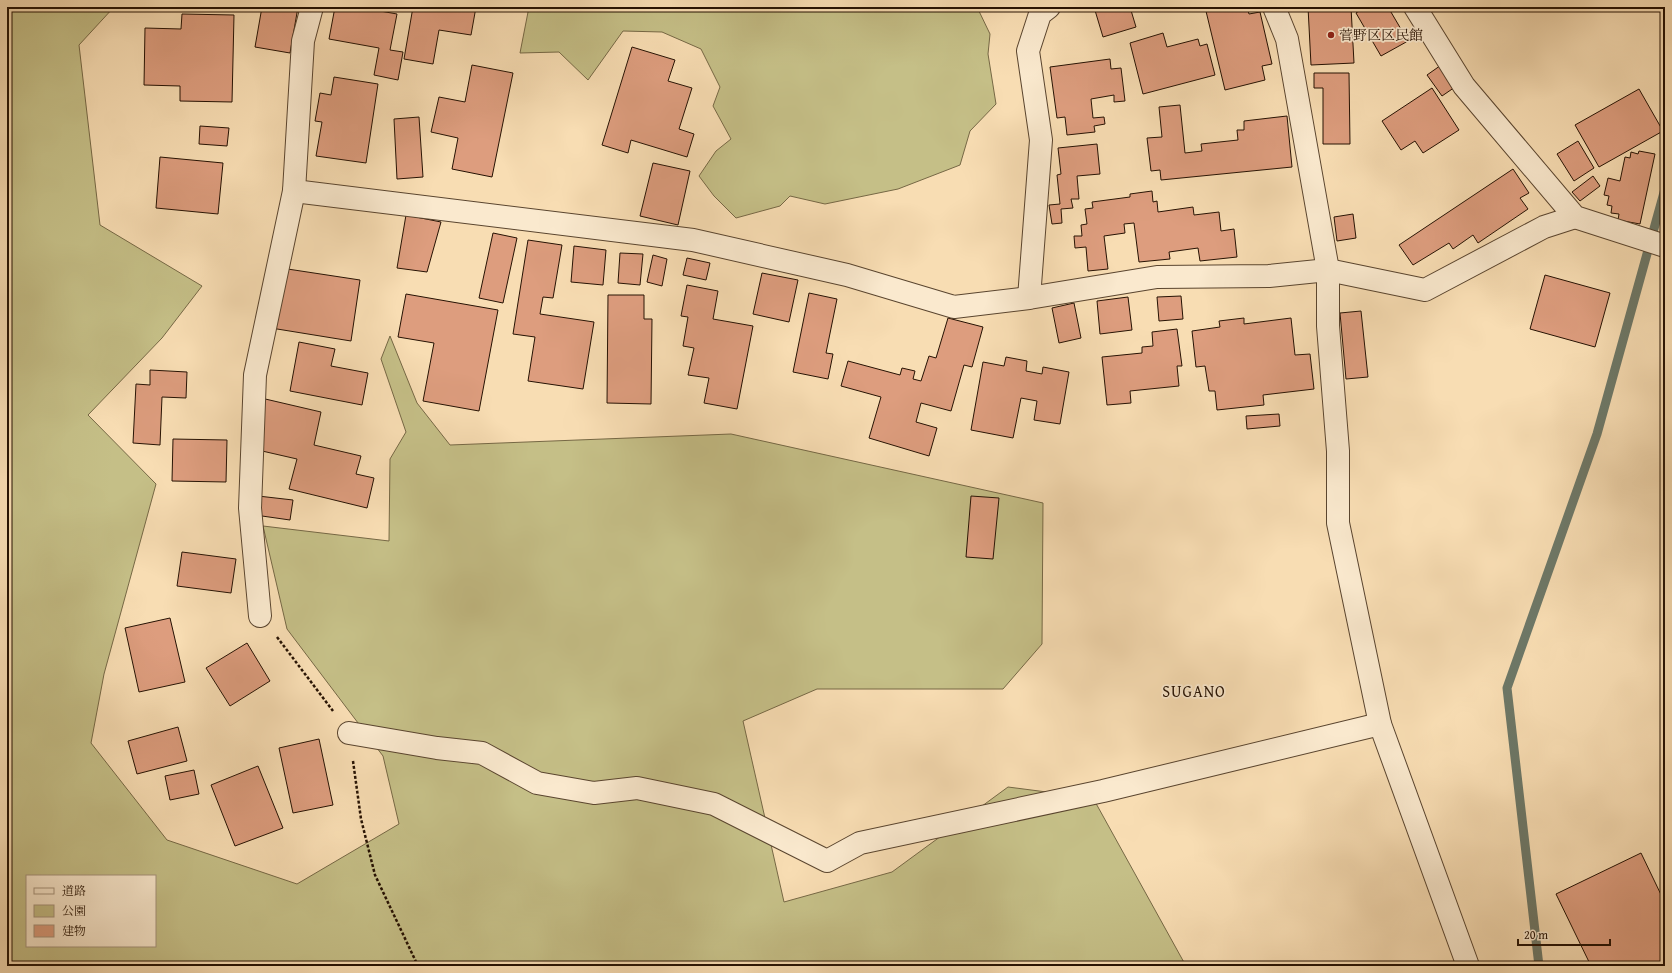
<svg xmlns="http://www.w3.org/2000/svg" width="1672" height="973" font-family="'Gentium Book Plus','Noto Serif JP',serif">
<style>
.green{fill:#c5bf87;stroke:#766845;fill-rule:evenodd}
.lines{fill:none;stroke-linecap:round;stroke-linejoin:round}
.stream{stroke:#6d7868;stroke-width:9}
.building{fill:#dd9d7e;stroke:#261203}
.minor-casing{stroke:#5a452f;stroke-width:24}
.path{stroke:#261203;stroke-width:2.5;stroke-dasharray:3 2;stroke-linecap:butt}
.minor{stroke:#fae9ce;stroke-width:22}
.poi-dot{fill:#8f2418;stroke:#fae9ce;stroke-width:1.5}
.labels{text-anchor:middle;stroke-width:3.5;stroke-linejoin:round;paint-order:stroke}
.poi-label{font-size:14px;fill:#261203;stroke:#fae9ce;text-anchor:start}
.quarter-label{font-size:16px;letter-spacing:1px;fill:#261203;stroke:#fae9ce}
</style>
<rect width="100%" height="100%" fill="#f8ddb3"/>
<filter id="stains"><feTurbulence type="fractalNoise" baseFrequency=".005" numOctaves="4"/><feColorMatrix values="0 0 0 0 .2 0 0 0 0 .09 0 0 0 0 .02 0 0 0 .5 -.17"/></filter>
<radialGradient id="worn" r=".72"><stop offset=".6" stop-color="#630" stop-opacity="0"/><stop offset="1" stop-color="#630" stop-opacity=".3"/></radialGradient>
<g class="green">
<path d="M7 7H114L79 45 100 225 202 286 162 338 88 415 156 484 104 674 91 743 167 840 297 884 399 824 383 756 287 629 263 526 389 541 390 459 406 432 381 359 390 336 417 403 450 445 731 434 1043 503 1042 644 1003 689H817L743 721 784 902 892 872 1008 787 1093 798 1186 966H7ZM27 876H155V946H27Z"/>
<polygon points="529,7 977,7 990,34 988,54 996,104 970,131 960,165 898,189 825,204 790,196 780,206 736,218 714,196 699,176 716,151 731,139 713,106 720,87 701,49 662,32 623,31 588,80 559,52 520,53"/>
</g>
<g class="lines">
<polyline class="stream" points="1539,966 1507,688 1597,434 1665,189"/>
</g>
<g class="building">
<polygon points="262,7 298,7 290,53 255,47"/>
<polygon points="335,7 369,7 369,9 397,14 390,50 403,52 398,80 374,75 379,48 329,39"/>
<polygon points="413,7 476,7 471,35 439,30 433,64 404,59"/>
<polygon points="1094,7 1130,7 1136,27 1103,37"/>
<polygon points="1205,7 1247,7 1249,14 1260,12 1272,64 1262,66 1265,80 1225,90"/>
<polygon points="1308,7 1351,7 1354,63 1311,65"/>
<polygon points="1365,7 1388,7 1408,41 1381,56 1356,13"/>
<polygon points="182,14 234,15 232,102 180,101 180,86 144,85 145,28 181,29"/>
<polygon points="1163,33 1167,47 1198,39 1200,46 1207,44 1215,75 1143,94 1130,43"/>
<polygon points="632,47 675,60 668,81 692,88 679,129 694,134 687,157 631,140 628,153 602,145"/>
<polygon points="1110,59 1111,69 1121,68 1125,101 1114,102 1114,95 1091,99 1093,118 1104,117 1105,124 1094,126 1095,132 1067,135 1065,117 1057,118 1050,67"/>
<polygon points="1444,63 1458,85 1442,96 1427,75"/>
<polygon points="472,65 513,73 492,177 452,169 458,138 431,132 439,97 465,102"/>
<polygon points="1314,73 1349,73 1350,144 1323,144 1323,88 1314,88"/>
<polygon points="334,77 378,84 366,163 316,156 322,122 315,121 320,93 331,95"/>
<polygon points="1432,88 1459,130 1423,153 1415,141 1401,150 1382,121"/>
<polygon points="1639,89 1663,131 1599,167 1575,125"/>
<polygon points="1180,105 1185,153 1202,151 1201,144 1238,140 1237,130 1244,130 1244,121 1287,116 1292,167 1161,180 1160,170 1151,171 1147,138 1162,137 1159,107"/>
<polygon points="419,117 423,177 397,179 394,119"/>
<polygon points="200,126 229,128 227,146 199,144"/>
<polygon points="1578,141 1594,168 1574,181 1557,154"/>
<polygon points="1097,144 1100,174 1077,176 1079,199 1071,199 1073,208 1061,209 1062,223 1052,224 1049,205 1060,204 1057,175 1061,174 1058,148"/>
<polygon points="1639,151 1655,154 1640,224 1618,220 1619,214 1611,213 1612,206 1607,205 1609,196 1604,195 1608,178 1620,181 1625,157 1630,158 1631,152 1638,154"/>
<polygon points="160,157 223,163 218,214 156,208"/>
<polygon points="653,163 690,171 678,225 640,216"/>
<polygon points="1513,169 1529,193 1520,198 1528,209 1478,243 1473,235 1453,249 1449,243 1413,265 1399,245"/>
<polygon points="1593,176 1600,186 1580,201 1572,192"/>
<polygon points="1152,191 1153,202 1157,201 1158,212 1193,207 1194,215 1219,212 1221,231 1234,229 1237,257 1200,261 1198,248 1169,252 1170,259 1139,262 1134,223 1124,224 1125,233 1104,236 1108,269 1088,271 1086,247 1075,248 1074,236 1082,236 1081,225 1087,224 1085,209 1093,208 1092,202 1130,197 1130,194"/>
<polygon points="1353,214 1356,238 1337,241 1334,217"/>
<polygon points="406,215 441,222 427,272 397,268"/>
<polygon points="493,233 517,238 503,303 479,298"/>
<polygon points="528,240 562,245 553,298 543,297 540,314 594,322 583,389 528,381 535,337 513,334"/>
<polygon points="574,246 606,250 603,285 571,282"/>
<polygon points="620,253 643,254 640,285 618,283"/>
<polygon points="653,255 667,259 662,286 647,282"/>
<polygon points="687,258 710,263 706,280 683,275"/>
<polygon points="281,268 360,280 351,341 271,328"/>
<polygon points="762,273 798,280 789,322 753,314"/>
<polygon points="1545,275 1610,293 1595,347 1530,329"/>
<polygon points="687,285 718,291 713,319 753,326 737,409 704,403 709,378 688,375 694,348 683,346 688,317 681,316"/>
<polygon points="809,293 837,299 826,353 833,354 828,379 793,372"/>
<polygon points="406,294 498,310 479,411 423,401 434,343 398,337"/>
<polygon points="608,295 644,295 644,319 652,319 651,404 607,403"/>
<polygon points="1181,296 1183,319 1159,321 1157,297"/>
<polygon points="1128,297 1132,330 1100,334 1097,301"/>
<polygon points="1074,303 1081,338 1059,343 1052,308"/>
<polygon points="1361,311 1368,377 1346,379 1340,313"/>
<polygon points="948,318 983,327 972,367 964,365 951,411 921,403 916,422 937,428 929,456 869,438 881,397 841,386 848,361 900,375 902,368 915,371 913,379 921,381 929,356 936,358"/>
<polygon points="1244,318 1244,324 1291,318 1295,355 1310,354 1314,389 1263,395 1264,405 1217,410 1215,391 1209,391 1205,366 1196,367 1192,331 1220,327 1219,321"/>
<polygon points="1177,329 1182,366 1177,366 1179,386 1130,391 1131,403 1107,405 1102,357 1142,353 1142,347 1153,346 1152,332"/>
<polygon points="299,342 335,349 331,366 368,373 362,405 290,391"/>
<polygon points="1006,357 1027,361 1026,371 1042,374 1043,367 1069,372 1060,424 1034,420 1037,401 1021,398 1013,438 971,430 983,362 1004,366"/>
<polygon points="150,370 187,372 186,398 162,397 160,445 133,443 136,384 150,385"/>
<polygon points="261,398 321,412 314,445 361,456 356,474 374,478 367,508 289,489 297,459 249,448"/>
<polygon points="1279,414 1280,426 1247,429 1246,416"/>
<polygon points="173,439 227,440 226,482 172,481"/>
<polygon points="258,496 293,500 290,520 255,515"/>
<polygon points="971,496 999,498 993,559 966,557"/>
<polygon points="182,552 236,559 231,593 177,586"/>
<polygon points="170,618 185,682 139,692 125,628"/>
<polygon points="247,643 270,681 230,706 206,668"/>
<polygon points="178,727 187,761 137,774 128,741"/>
<polygon points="319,739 333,805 293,813 279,748"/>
<polygon points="258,766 283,828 235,846 211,785"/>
<polygon points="194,770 199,794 170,800 165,776"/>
<polygon points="1641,853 1665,903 1665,966 1591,966 1556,894"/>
</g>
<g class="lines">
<defs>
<g id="minor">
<polyline points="1274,7 1287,39 1328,270 1328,326 1338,451 1338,523 1380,724 1468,966"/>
<polyline points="1415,7 1464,86 1575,217 1665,246"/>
<polyline points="294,191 693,240 847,275 954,307 1029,298 1157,277 1269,276 1328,270 1425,290 1544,227 1575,217"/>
<polyline points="1029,298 1041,140 1028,51 1040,14 1049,7"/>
<polyline points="260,616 250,508 255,375 294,191 303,41 312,7"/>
<polyline points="349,733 437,748 482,753 537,783 594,793 637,788 714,804 827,861 860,843 1103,791 1380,724"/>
</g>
</defs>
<use href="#minor" class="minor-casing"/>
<g class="path">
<polyline points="277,637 333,711"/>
<polyline points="353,761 361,819 375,875 418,966"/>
</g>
<use href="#minor" class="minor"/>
</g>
<circle class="poi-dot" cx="1331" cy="35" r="4"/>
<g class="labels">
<g class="poi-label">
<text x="1339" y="40">菅野区区民館</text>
</g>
<g class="quarter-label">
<text x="1194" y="697">SUGANO</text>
</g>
</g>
<rect width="1672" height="973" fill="none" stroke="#f8ddb3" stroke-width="24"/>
<rect x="8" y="8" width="1656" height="957" fill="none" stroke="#261203" stroke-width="2"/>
<rect x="12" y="12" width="1648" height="949" fill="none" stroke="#261203"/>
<rect x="26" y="875" width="130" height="72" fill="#fae9ce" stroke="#a5937d"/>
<rect x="34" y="888" width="20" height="6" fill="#fae9ce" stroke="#a5937d"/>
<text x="62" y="895" font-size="12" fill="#261203">道路</text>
<rect x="34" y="905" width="20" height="12" fill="#c5bf87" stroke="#a5937d"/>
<text x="62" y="915" font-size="12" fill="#261203">公園</text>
<rect x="34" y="925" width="20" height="12" fill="#dd9d7e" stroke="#a5937d"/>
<text x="62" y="935" font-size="12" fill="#261203">建物</text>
<path d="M1518 939v6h92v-6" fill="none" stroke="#261203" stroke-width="2"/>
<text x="1524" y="939" font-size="12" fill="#261203" stroke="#fae9ce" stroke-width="3" paint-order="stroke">20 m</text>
<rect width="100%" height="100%" filter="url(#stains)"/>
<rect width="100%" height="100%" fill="url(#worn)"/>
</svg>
